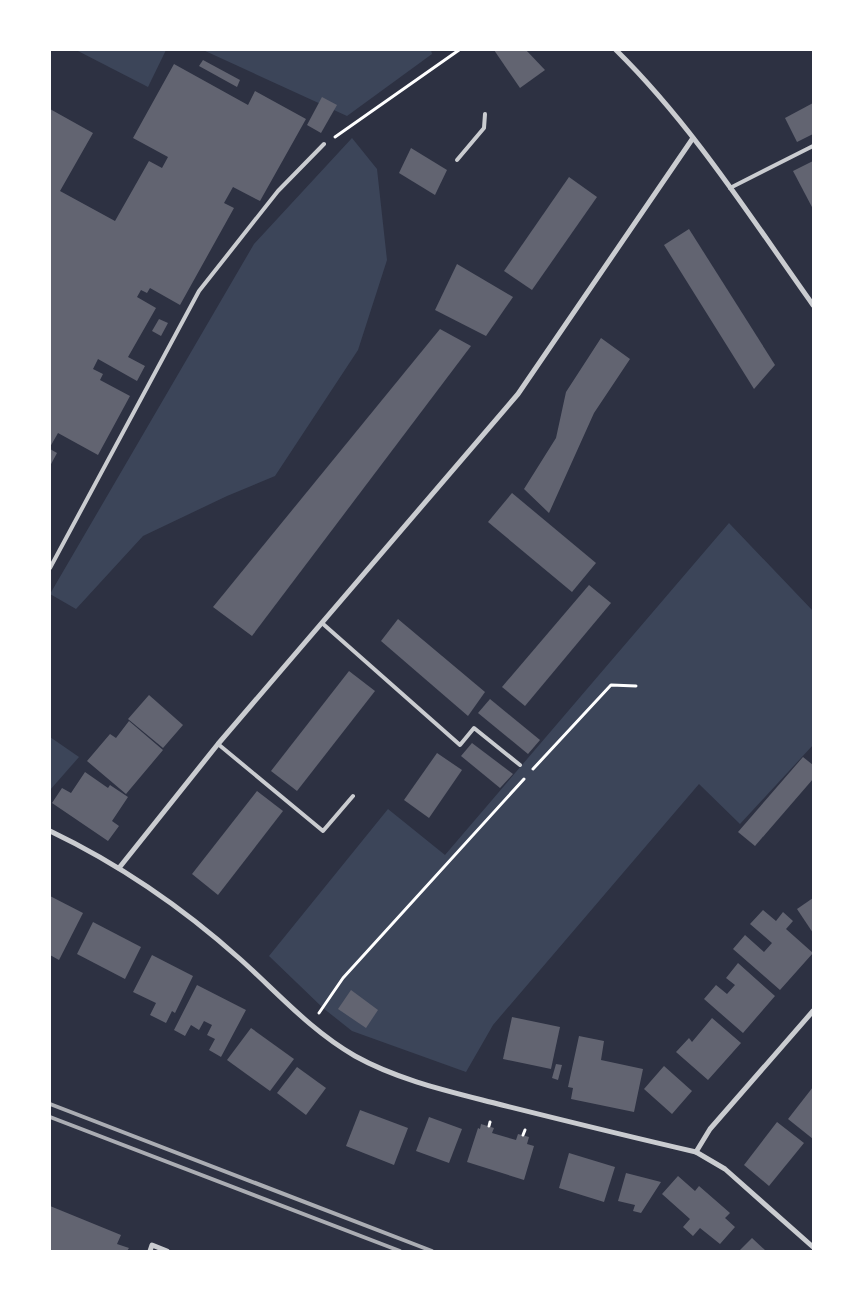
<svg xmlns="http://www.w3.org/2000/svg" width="863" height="1301" font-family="Overpass,sans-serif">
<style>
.green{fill:#3c4559}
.building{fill:#626471}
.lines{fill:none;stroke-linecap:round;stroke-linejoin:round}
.path{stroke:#fff;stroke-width:3}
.service{stroke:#caccd0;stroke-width:4}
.minor{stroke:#caccd0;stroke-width:5}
.rail{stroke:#abadb3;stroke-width:4}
</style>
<rect width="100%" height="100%" fill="#2d3142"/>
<g class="green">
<polygon points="76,50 166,50 148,87"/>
<polygon points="203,50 431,50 432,54 347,116"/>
<polygon points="352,138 377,169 387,260 358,350 275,476 227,496 143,536 76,609 50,594 254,244"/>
<polygon points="729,523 813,611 813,745 740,824 699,784 493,1025 466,1072 352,1031 323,1008 269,956 388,809 445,855"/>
<polygon points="50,737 79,757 50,790"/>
</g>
<g class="building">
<polygon points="494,50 526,50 545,70 520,88"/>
<polygon points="203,60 240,80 237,87 199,66"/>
<polygon points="174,64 248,105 255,91 306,119 260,201 233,187 224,203 234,208 180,305 150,288 147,293 141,290 137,297 156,308 128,357 145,366 137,381 98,359 93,369 103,374 100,380 130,396 98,455 58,433 50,447 50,109 93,133 60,191 115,221 149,161 162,168 168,157 133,138"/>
<polygon points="322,97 337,105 321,133 307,125"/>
<polygon points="813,103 813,134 797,142 785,118"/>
<polygon points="411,148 447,170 435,195 399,173"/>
<polygon points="813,161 813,209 793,171"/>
<polygon points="569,177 597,197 532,290 504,271"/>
<polygon points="689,229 775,365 754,389 664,245"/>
<polygon points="457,264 513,297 486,336 435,310"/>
<polygon points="159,319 168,323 161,336 152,331"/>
<polygon points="440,329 471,346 252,636 213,607"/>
<polygon points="601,338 630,359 594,413 549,513 524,489 556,438 566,392"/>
<polygon points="50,449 57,453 50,466"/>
<polygon points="512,493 596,563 572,592 488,522"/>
<polygon points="589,585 611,603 525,706 502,687"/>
<polygon points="398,619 485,692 468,716 381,641"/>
<polygon points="349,671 375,691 297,791 271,771"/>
<polygon points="149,695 183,725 163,748 128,719"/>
<polygon points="490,699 540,740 528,754 478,713"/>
<polygon points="129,721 163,750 126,794 87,761 110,734 116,738"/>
<polygon points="472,743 513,774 500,788 461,756"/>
<polygon points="437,753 462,770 429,818 404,800"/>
<polygon points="803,757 813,765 813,779 755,846 738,832"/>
<polygon points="85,772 108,788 110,785 128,797 112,821 119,826 108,841 52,803 62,788 71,793"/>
<polygon points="257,791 283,811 218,895 192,874"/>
<polygon points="50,896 83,913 59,960 50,955"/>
<polygon points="813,898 813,933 797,909"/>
<polygon points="763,910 776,921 783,912 793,921 786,929 813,953 780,990 733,949 745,935 764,952 772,943 750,924"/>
<polygon points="93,922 141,947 125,979 77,954"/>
<polygon points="152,955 193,976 175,1013 172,1011 166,1023 150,1015 156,1003 133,992"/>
<polygon points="738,963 775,996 743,1033 704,999 716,985 727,994 735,985 726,978"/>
<polygon points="197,985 246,1010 221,1057 209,1050 215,1039 207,1035 212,1025 204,1021 199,1030 191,1025 185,1036 174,1030"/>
<polygon points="351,990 378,1010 366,1028 338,1009"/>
<polygon points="512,1017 560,1027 551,1069 503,1059"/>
<polygon points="712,1018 741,1043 708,1080 676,1052 689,1038 692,1042"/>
<polygon points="251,1028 294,1059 270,1091 227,1060"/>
<polygon points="579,1036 604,1041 601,1060 643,1069 634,1112 571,1099 573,1088 568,1087"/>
<polygon points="556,1064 562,1065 558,1080 552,1078"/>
<polygon points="664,1066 692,1091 672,1114 644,1089"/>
<polygon points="297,1067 326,1088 306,1115 277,1093"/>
<polygon points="813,1087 813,1139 788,1119"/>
<polygon points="360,1110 408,1128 394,1165 346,1146"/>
<polygon points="429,1117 462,1129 449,1163 416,1151"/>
<polygon points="777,1122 804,1143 769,1186 744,1165"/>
<polygon points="481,1124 494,1128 492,1133 516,1140 518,1134 529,1137 527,1144 534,1146 524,1180 467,1162 478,1128 480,1129"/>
<polygon points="569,1153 615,1167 604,1202 559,1188"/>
<polygon points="626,1173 661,1182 641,1213 633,1211 635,1205 618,1201"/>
<polygon points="678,1176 695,1191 699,1186 730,1213 725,1218 735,1227 720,1244 700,1228 693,1236 683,1227 690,1219 662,1194"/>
<polygon points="50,1206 121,1235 117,1244 129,1248 127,1251 50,1251"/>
<polygon points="752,1238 766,1251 739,1251"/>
</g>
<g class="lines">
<g class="path">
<polyline points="335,137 459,50"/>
<polyline points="533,769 611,685 636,686"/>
<polyline points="319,1013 343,978 524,779"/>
<polyline points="489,1126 490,1122"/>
<polyline points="523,1135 525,1130"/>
</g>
<g class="service">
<polyline points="457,160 484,128 485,114"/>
<polyline points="730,188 813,146"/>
<polyline points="50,568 199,291 278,191 324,144"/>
<polyline points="322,623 460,745 474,728 520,765"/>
<polyline points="218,744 323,831 353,796"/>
</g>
<g class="minor">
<path d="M616 50C693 126 751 218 813 305"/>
<path d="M50 831C119 864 183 908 240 959 278 993 310 1030 355 1056 400 1081 452 1092 502 1105 566 1121 631 1137 696 1152L725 1169 813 1247"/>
<polyline points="119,868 218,744 518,394 693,138"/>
<polyline points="696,1152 710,1129 813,1011"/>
<polyline points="150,1251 152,1245 167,1251"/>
</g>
<g class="rail">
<polyline points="50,1104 432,1251"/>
<polyline points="50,1117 400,1251"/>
</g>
</g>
<rect width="863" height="1301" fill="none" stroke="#ffffff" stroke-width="102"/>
</svg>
